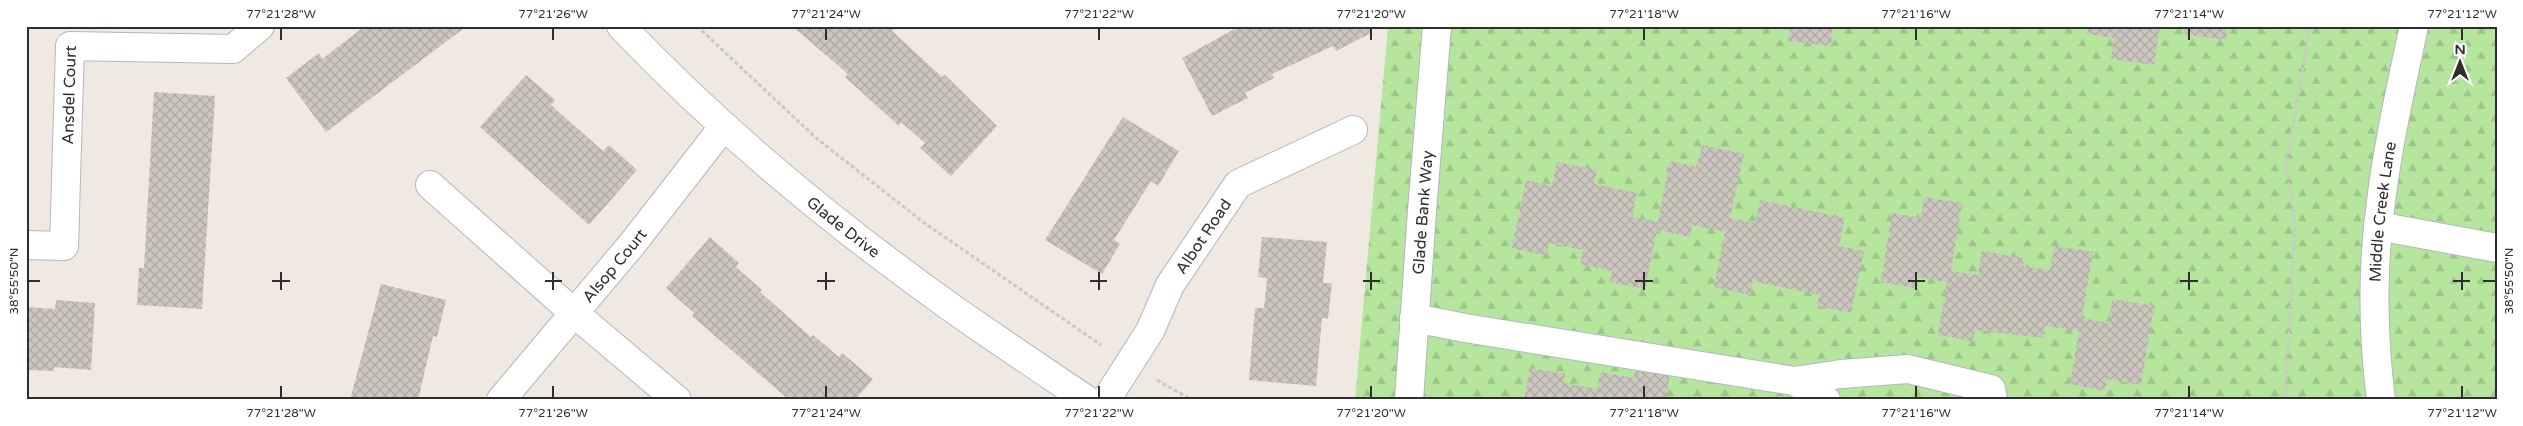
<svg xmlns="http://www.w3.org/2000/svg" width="2523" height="426" font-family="'Varela Round',sans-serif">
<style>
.forest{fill:url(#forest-firs)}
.building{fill:url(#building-cross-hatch)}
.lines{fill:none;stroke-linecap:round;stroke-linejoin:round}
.minor-casing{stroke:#b4b7c1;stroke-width:30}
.tertiary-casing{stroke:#b4b7c1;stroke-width:30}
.path{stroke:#c9c9c9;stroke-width:3;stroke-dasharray:4 2.5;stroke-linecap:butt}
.minor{stroke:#fff;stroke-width:28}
.tertiary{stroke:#fff;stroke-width:28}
.ticks{fill:none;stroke:#2e2e2e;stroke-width:2}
.labels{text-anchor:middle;stroke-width:4;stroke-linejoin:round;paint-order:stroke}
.street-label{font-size:16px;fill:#2e2e2e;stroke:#fff}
.neatline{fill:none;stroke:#2e2e2e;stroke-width:2}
.ticks-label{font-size:12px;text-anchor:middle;fill:#2e2e2e}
</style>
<defs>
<pattern id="forest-firs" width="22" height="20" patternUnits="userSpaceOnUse" patternTransform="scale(1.25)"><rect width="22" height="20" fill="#b6e59e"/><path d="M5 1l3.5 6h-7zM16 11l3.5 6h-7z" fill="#9dc588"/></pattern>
<pattern id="building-cross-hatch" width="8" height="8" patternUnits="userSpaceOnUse" patternTransform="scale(1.25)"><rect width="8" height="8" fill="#cbc7bf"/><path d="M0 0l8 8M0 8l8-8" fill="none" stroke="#afaba4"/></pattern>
</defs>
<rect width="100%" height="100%" fill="#efe9e1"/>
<polygon class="forest" points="1388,26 2497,26 2497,400 1355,400"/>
<g class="building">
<polygon points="365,26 467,26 326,132 286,78 319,53 322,59"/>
<polygon points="792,26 890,26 894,29 892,31 942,77 945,75 997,126 951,176 920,148 925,143 901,122 899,126 845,77 848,74"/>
<polygon points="1240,26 1368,26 1371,33 1336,51 1333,46 1272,74 1274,78 1245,93 1248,98 1212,116 1182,58"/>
<polygon points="1790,26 1833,26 1831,46 1788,41"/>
<polygon points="2089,26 2160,26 2154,65 2111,59 2114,38 2087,34"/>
<polygon points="2185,26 2228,26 2226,40 2184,34"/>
<polygon points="526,75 555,100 551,105 603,151 609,145 637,170 589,225 480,127"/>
<polygon points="154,92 215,96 202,309 137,305 139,268 144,268"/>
<polygon points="1123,117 1179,151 1158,186 1151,181 1114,240 1120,244 1102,274 1045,240"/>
<polygon points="1702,145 1744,154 1730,218 1755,223 1760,200 1845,218 1839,246 1864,251 1851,313 1817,306 1819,295 1753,281 1750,295 1714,287 1725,232 1692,225 1690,237 1657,230 1645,289 1610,282 1612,271 1580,264 1583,250 1549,243 1547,256 1512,248 1526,180 1552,186 1557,162 1597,170 1594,184 1637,193 1632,217 1658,222 1670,161 1697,167"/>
<polygon points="1924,197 1962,203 1951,271 1978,275 1982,251 2024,258 2023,266 2050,270 2054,246 2093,252 2082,318 2109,323 2112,299 2154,306 2141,385 2107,379 2105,391 2070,384 2079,331 2045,326 2043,338 1975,330 1973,341 1938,335 1947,282 1916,277 1914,288 1881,282 1892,213 1921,218"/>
<polygon points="710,237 739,263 736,267 762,290 760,292 811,337 813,335 839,357 842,353 873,379 855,400 789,400 692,316 694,313 666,288"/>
<polygon points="1262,237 1327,242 1323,283 1332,283 1328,319 1322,318 1316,386 1249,380 1255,308 1264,308 1267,278 1258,277"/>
<polygon points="381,284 446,300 437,337 433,336 418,400 350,400"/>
<polygon points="56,300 95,303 91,370 54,367 54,371 26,370 26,307 55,309"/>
<polygon points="1530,368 1565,374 1564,383 1597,389 1600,372 1634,378 1635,369 1670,375 1666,400 1524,400"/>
</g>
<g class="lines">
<defs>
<g id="minor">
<polyline points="430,185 574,313 677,400"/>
<polyline points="2378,226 2497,248"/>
<path id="s1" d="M26 245 64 246 70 46 233 49 260 26"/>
<polyline points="1414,318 1465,328 1794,381 1841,374 1908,369 1991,389 1993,400"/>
<polyline points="1794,381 1826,400"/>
<path id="s2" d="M501 400 633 243 724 126"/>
<path id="s3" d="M1106 400 1150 331 1170 285 1238 184 1353 130"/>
<path id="s4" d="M1409 400 1422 211 1437 26"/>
<path id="s5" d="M2381 400C2373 337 2372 273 2380 210 2387 148 2401 87 2414 26"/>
</g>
<g id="tertiary">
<path id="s6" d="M621 26C719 129 834 224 949 306 994 338 1041 369 1087 400"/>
</g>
</defs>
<use href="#minor" class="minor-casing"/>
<use href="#tertiary" class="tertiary-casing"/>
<g class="path">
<polyline points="697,26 816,138 923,222 1101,345"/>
<polyline points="1157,380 1192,400"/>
<polyline points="2285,400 2295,224 2286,166 2310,26"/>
</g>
<use href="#minor" class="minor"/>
<use href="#tertiary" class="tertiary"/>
</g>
<path class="ticks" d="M281 28V40M553 28V40M826 28V40M1099 28V40M1371 28V40M1644 28V40M1916 28V40M2189 28V40M2462 28V40M281 272V290M553 272V290M826 272V290M1099 272V290M1371 272V290M1644 272V290M1916 272V290M2189 272V290M2462 272V290M28 281H40M272 281H290M545 281H562M817 281H835M1090 281H1107M1363 281H1380M1635 281H1653M1908 281H1925M2180 281H2198M2453 281H2470M2483 281H2496M281 386V398M553 386V398M826 386V398M1099 386V398M1371 386V398M1644 386V398M1916 386V398M2189 386V398M2462 386V398"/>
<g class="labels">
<g class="street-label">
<text dy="6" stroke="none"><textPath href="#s1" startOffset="189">Ansdel Court</textPath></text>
<text dy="6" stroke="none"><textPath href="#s5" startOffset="189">Middle Creek Lane</textPath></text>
<text dy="6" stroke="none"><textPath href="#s4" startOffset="188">Glade Bank Way</textPath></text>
<text dy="6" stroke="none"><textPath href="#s6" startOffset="300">Glade Drive</textPath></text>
<text dy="6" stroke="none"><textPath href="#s3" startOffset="191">Albot Road</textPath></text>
<text dy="6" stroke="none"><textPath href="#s2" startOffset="176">Alsop Court</textPath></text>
</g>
</g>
<rect width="2523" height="426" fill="none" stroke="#ffffff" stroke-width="55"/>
<g transform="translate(2460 62)" stroke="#ffffff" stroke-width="4" paint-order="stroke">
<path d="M0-4L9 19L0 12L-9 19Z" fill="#2e2e2e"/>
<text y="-8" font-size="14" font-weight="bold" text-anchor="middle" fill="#2e2e2e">N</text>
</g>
<rect x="28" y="28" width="2468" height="370" class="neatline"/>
<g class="ticks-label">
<text x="281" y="18">77°21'28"W</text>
<text x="553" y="18">77°21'26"W</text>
<text x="826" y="18">77°21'24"W</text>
<text x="1099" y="18">77°21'22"W</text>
<text x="1371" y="18">77°21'20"W</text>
<text x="1644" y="18">77°21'18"W</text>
<text x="1916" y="18">77°21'16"W</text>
<text x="2189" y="18">77°21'14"W</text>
<text x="2462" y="18">77°21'12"W</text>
<text transform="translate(14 281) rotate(-90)" y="4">38°55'50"N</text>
<text transform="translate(2509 281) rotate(-90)" y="4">38°55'50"N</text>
<text x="281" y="417">77°21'28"W</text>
<text x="553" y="417">77°21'26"W</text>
<text x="826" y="417">77°21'24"W</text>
<text x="1099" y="417">77°21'22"W</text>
<text x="1371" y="417">77°21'20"W</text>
<text x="1644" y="417">77°21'18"W</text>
<text x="1916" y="417">77°21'16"W</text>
<text x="2189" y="417">77°21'14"W</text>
<text x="2462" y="417">77°21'12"W</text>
</g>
</svg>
